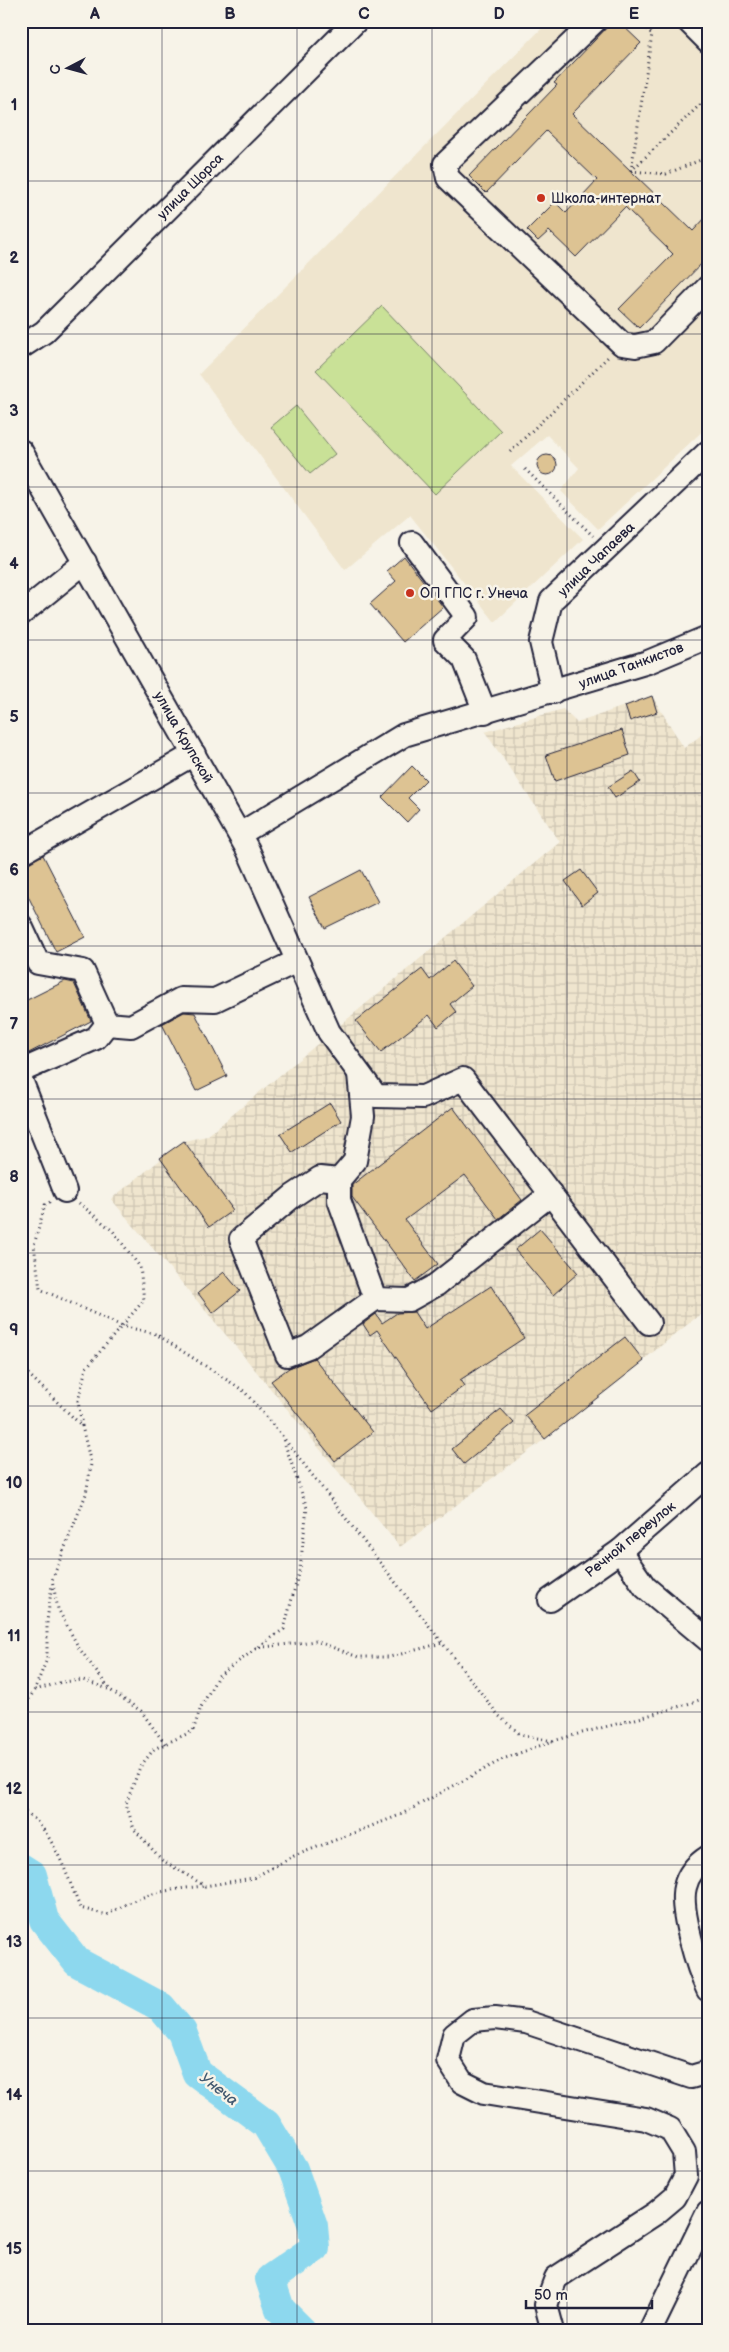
<svg xmlns="http://www.w3.org/2000/svg" width="729" height="2352" font-family="'Balsamiq Sans',sans-serif">
<style>
.built{fill:#efe5ce}
.industrial{fill:url(#industrial-grid)}
.green{fill:#c9e197;stroke:#768269}
.lines{fill:none;stroke-linecap:round;stroke-linejoin:round}
.river{stroke:#8dd8ee;stroke-width:30}
.building{fill:#ddc393;stroke:#22223b}
.minor-casing{stroke:#22223b;stroke-width:26}
.path{stroke:#22223b;stroke-width:3;stroke-dasharray:1 4;stroke-linecap:butt}
.minor{stroke:#f7f3e8;stroke-width:22}
.grid{fill:none;stroke:#22223b;stroke-width:1;stroke-opacity:0.55}
.poi-dot{fill:#c8321e;stroke:#f7f3e8;stroke-width:2}
.labels{text-anchor:middle;stroke-width:5;stroke-linejoin:round;paint-order:stroke}
.street-label{font-size:14px;fill:#22223b;stroke:#f7f3e8}
.poi-label{font-size:14px;fill:#22223b;stroke:#f7f3e8;text-anchor:start}
.water-label{font-size:15px;font-style:italic;fill:#425971;stroke:#f7f3e8}
.neatline{fill:none;stroke:#22223b;stroke-width:2}
.grid-label{font-size:16px;text-anchor:middle;font-weight:bold;fill:#22223b}
</style>
<defs>
<pattern id="industrial-grid" width="8" height="8" patternUnits="userSpaceOnUse" patternTransform="scale(1.25)"><rect width="8" height="8" fill="#efe5ce"/><path d="M0 4h8M4 0v8" fill="none" stroke="#cdc4b2"/></pattern>
</defs>
<rect width="100%" height="100%" fill="#f7f3e8"/>
<filter id="ink" filterUnits="userSpaceOnUse"><feTurbulence type="fractalNoise" baseFrequency=".02" numOctaves="2"/><feDisplacementMap in="SourceGraphic" scale="10" xChannelSelector="R" yChannelSelector="G"/><feConvolveMatrix kernelMatrix="1 2 1 2 8 2 1 2 1" color-interpolation-filters="sRGB"/></filter>
<g filter="url(#ink)">
<polygon class="built" points="549,21 708,21 708,426 598,529 561,491 579,468 547,435 511,466 583,539 495,622 410,515 345,570 199,374"/>
<polygon class="industrial" points="652,696 684,748 708,730 708,1308 545,1439 400,1547 242,1354 111,1199 184,1141 207,1136 560,842 485,732 563,709 577,723"/>
<g class="green">
<polygon points="382,306 501,431 435,494 316,370"/>
<polygon points="296,406 335,454 310,474 271,427"/>
</g>
<g class="lines">
<polyline class="river" points="21,1868 32,1875 44,1920 77,1962 161,2007 182,2032 197,2073 266,2124 293,2169 313,2226 315,2248 270,2279 280,2309 302,2331"/>
</g>
<g class="building">
<polygon points="613,21 618,21 641,43 572,114 693,231 708,215 708,257 639,328 619,309 673,254 625,207 576,257 549,231 538,241 527,230 555,202 566,213 597,180 546,131 486,193 469,176 557,85 554,83"/>
<circle cx="547" cy="465" r="10"/>
<polygon points="404,556 443,607 403,642 370,604 396,581 387,571"/>
<polygon points="652,696 657,712 630,721 625,706"/>
<polygon points="622,730 630,755 555,781 546,755"/>
<polygon points="412,766 426,780 408,798 419,809 407,822 382,797"/>
<polygon points="633,771 640,782 615,798 608,787"/>
<polygon points="43,855 85,937 56,952 21,882 21,866"/>
<polygon points="361,870 378,902 325,928 309,897"/>
<polygon points="581,870 598,893 582,905 565,881"/>
<polygon points="453,961 472,986 450,1004 456,1012 438,1027 429,1015 381,1052 356,1021 422,969 430,980"/>
<polygon points="65,981 74,983 91,1021 21,1057 21,1003"/>
<polygon points="184,1012 195,1013 227,1076 196,1091 162,1024"/>
<polygon points="330,1103 341,1121 292,1152 280,1134"/>
<polygon points="453,1107 522,1200 498,1219 465,1175 405,1220 438,1264 415,1281 352,1197 352,1185"/>
<polygon points="184,1141 233,1210 209,1227 160,1158"/>
<polygon points="540,1229 578,1273 553,1295 515,1250"/>
<polygon points="224,1272 240,1291 213,1313 198,1293"/>
<polygon points="491,1286 524,1338 460,1380 464,1386 432,1409 377,1330 370,1335 363,1324 376,1314 382,1323 397,1313 414,1312 425,1329"/>
<polygon points="625,1337 644,1361 545,1439 525,1415"/>
<polygon points="314,1358 373,1432 335,1461 271,1381 289,1368"/>
<polygon points="501,1409 514,1423 464,1464 452,1449"/>
</g>
<g class="lines">
<defs>
<g id="minor">
<polyline points="595,21 445,164 448,178 622,344 635,346 654,342 708,287"/>
<polyline points="688,21 708,41"/>
<polyline points="21,347 44,332 356,21"/>
<polyline points="21,451 248,850 329,1032 376,1096 423,1097 463,1079 649,1323"/>
<polyline points="412,543 467,617 445,640 464,659 485,712"/>
<polyline points="21,614 85,562"/>
<polyline points="553,692 541,642 551,601 708,452"/>
<polyline points="240,834 404,735 648,662 708,637"/>
<polyline points="21,853 194,754"/>
<polyline points="21,926 38,963 83,971 107,1024 131,1026 181,999 215,1000 297,961"/>
<polyline points="21,1071 96,1038 107,1024"/>
<polyline points="359,1074 363,1116 355,1161 339,1180 339,1200 375,1299 409,1300 436,1285 551,1194"/>
<polyline points="21,1080 65,1191"/>
<polyline points="339,1180 320,1178 293,1196 241,1239 287,1355 308,1347 375,1299"/>
<polyline points="620,1551 645,1587 708,1640"/>
<polyline points="550,1600 620,1551 708,1474"/>
<path d="M708 1857C697 1864 688 1874 685 1887 679 1909 698 1969 708 1990"/>
<polyline points="553,2331 546,2305 556,2278 656,2213 675,2197 686,2176 684,2152 670,2129 646,2119 484,2093 462,2082 448,2060 454,2035 473,2020 495,2018 526,2022 691,2077 708,2072"/>
<polyline points="650,2331 708,2212"/>
</g>
</defs>
<use href="#minor" class="minor-casing"/>
<g class="path">
<polyline points="631,171 652,34 638,21"/>
<polyline points="631,171 708,97"/>
<polyline points="631,171 666,174 708,157"/>
<polyline points="510,452 608,357"/>
<polyline points="525,469 593,536"/>
<polyline points="50,1202 45,1205 34,1245 40,1289 122,1326 156,1334 244,1391 282,1436 499,1716 521,1735 553,1741 503,1759 400,1815 294,1856 253,1878 205,1886 162,1860 134,1829 126,1804 140,1767 154,1749 193,1731 201,1707 218,1676 284,1629 300,1568 307,1508 282,1436"/>
<polyline points="21,1367 82,1426 78,1401 86,1368 144,1300 140,1267 113,1231 79,1203"/>
<polyline points="82,1426 91,1464 86,1494 52,1580 58,1609 79,1648 110,1690 141,1711 165,1744"/>
<polyline points="255,1648 316,1641 358,1657 390,1657 442,1643"/>
<polyline points="35,1690 62,1682 83,1680 108,1689"/>
<polyline points="21,1712 34,1691 47,1659 47,1621 52,1584"/>
<path d="M553 1741C605 1726 657 1715 708 1697"/>
<path d="M21 1810C50 1822 69 1880 80 1908L107 1915C142 1893 164 1890 205 1886"/>
</g>
<use href="#minor" class="minor"/>
</g>
</g>
<path class="grid" d="M162 21V2331M297 21V2331M432 21V2331M567 21V2331M21 181H708M21 334H708M21 487H708M21 640H708M21 793H708M21 946H708M21 1099H708M21 1253H708M21 1406H708M21 1559H708M21 1712H708M21 1865H708M21 2018H708M21 2171H708"/>
<g class="poi-dot">
<circle cx="541" cy="198" r="5"/>
<circle cx="410" cy="593" r="5"/>
</g>
<g class="labels">
<g class="street-label">
<text transform="translate(190 186) rotate(-45)" y="5">улица Щорса</text>
<text transform="translate(596 559) rotate(-44)" y="5">улица Чапаева</text>
<text transform="translate(631 665) rotate(-20)" y="5">улица Танкистов</text>
<text transform="translate(184 737) rotate(60)" y="5">улица Крупской</text>
<text transform="translate(630 1539) rotate(-39)" y="5">Речной переулок</text>
</g>
<g class="poi-label">
<text x="551" y="203">Школа-интернат</text>
<text x="420" y="598">ОП ГПС г. Унеча</text>
</g>
<g class="water-label">
<text transform="translate(219 2089) rotate(38)" y="5">Унеча</text>
</g>
</g>
<rect width="729" height="2352" fill="none" stroke="#f7f3e8" stroke-width="55"/>
<g transform="translate(68 68) rotate(264)" stroke="#f7f3e8" stroke-width="4" paint-order="stroke">
<path d="M0-4L9 19L0 12L-9 19Z" fill="#22223b"/>
<text y="-8" font-size="14" font-weight="bold" text-anchor="middle" fill="#22223b">С</text>
</g>
<path d="M526 2300v8h126v-8" fill="none" stroke="#22223b" stroke-width="2.5"/>
<text x="534" y="2300" font-size="15" fill="#22223b" stroke="#f7f3e8" stroke-width="4" paint-order="stroke">50 m</text>
<rect x="28" y="28" width="674" height="2296" class="neatline"/>
<g class="grid-label">
<text x="95" y="19">A</text>
<text x="230" y="19">B</text>
<text x="364" y="19">C</text>
<text x="499" y="19">D</text>
<text x="634" y="19">E</text>
<text x="14" y="110">1</text>
<text x="14" y="263">2</text>
<text x="14" y="416">3</text>
<text x="14" y="569">4</text>
<text x="14" y="722">5</text>
<text x="14" y="875">6</text>
<text x="14" y="1029">7</text>
<text x="14" y="1182">8</text>
<text x="14" y="1335">9</text>
<text x="14" y="1488">10</text>
<text x="14" y="1641">11</text>
<text x="14" y="1794">12</text>
<text x="14" y="1947">13</text>
<text x="14" y="2100">14</text>
<text x="14" y="2254">15</text>
</g>
</svg>
